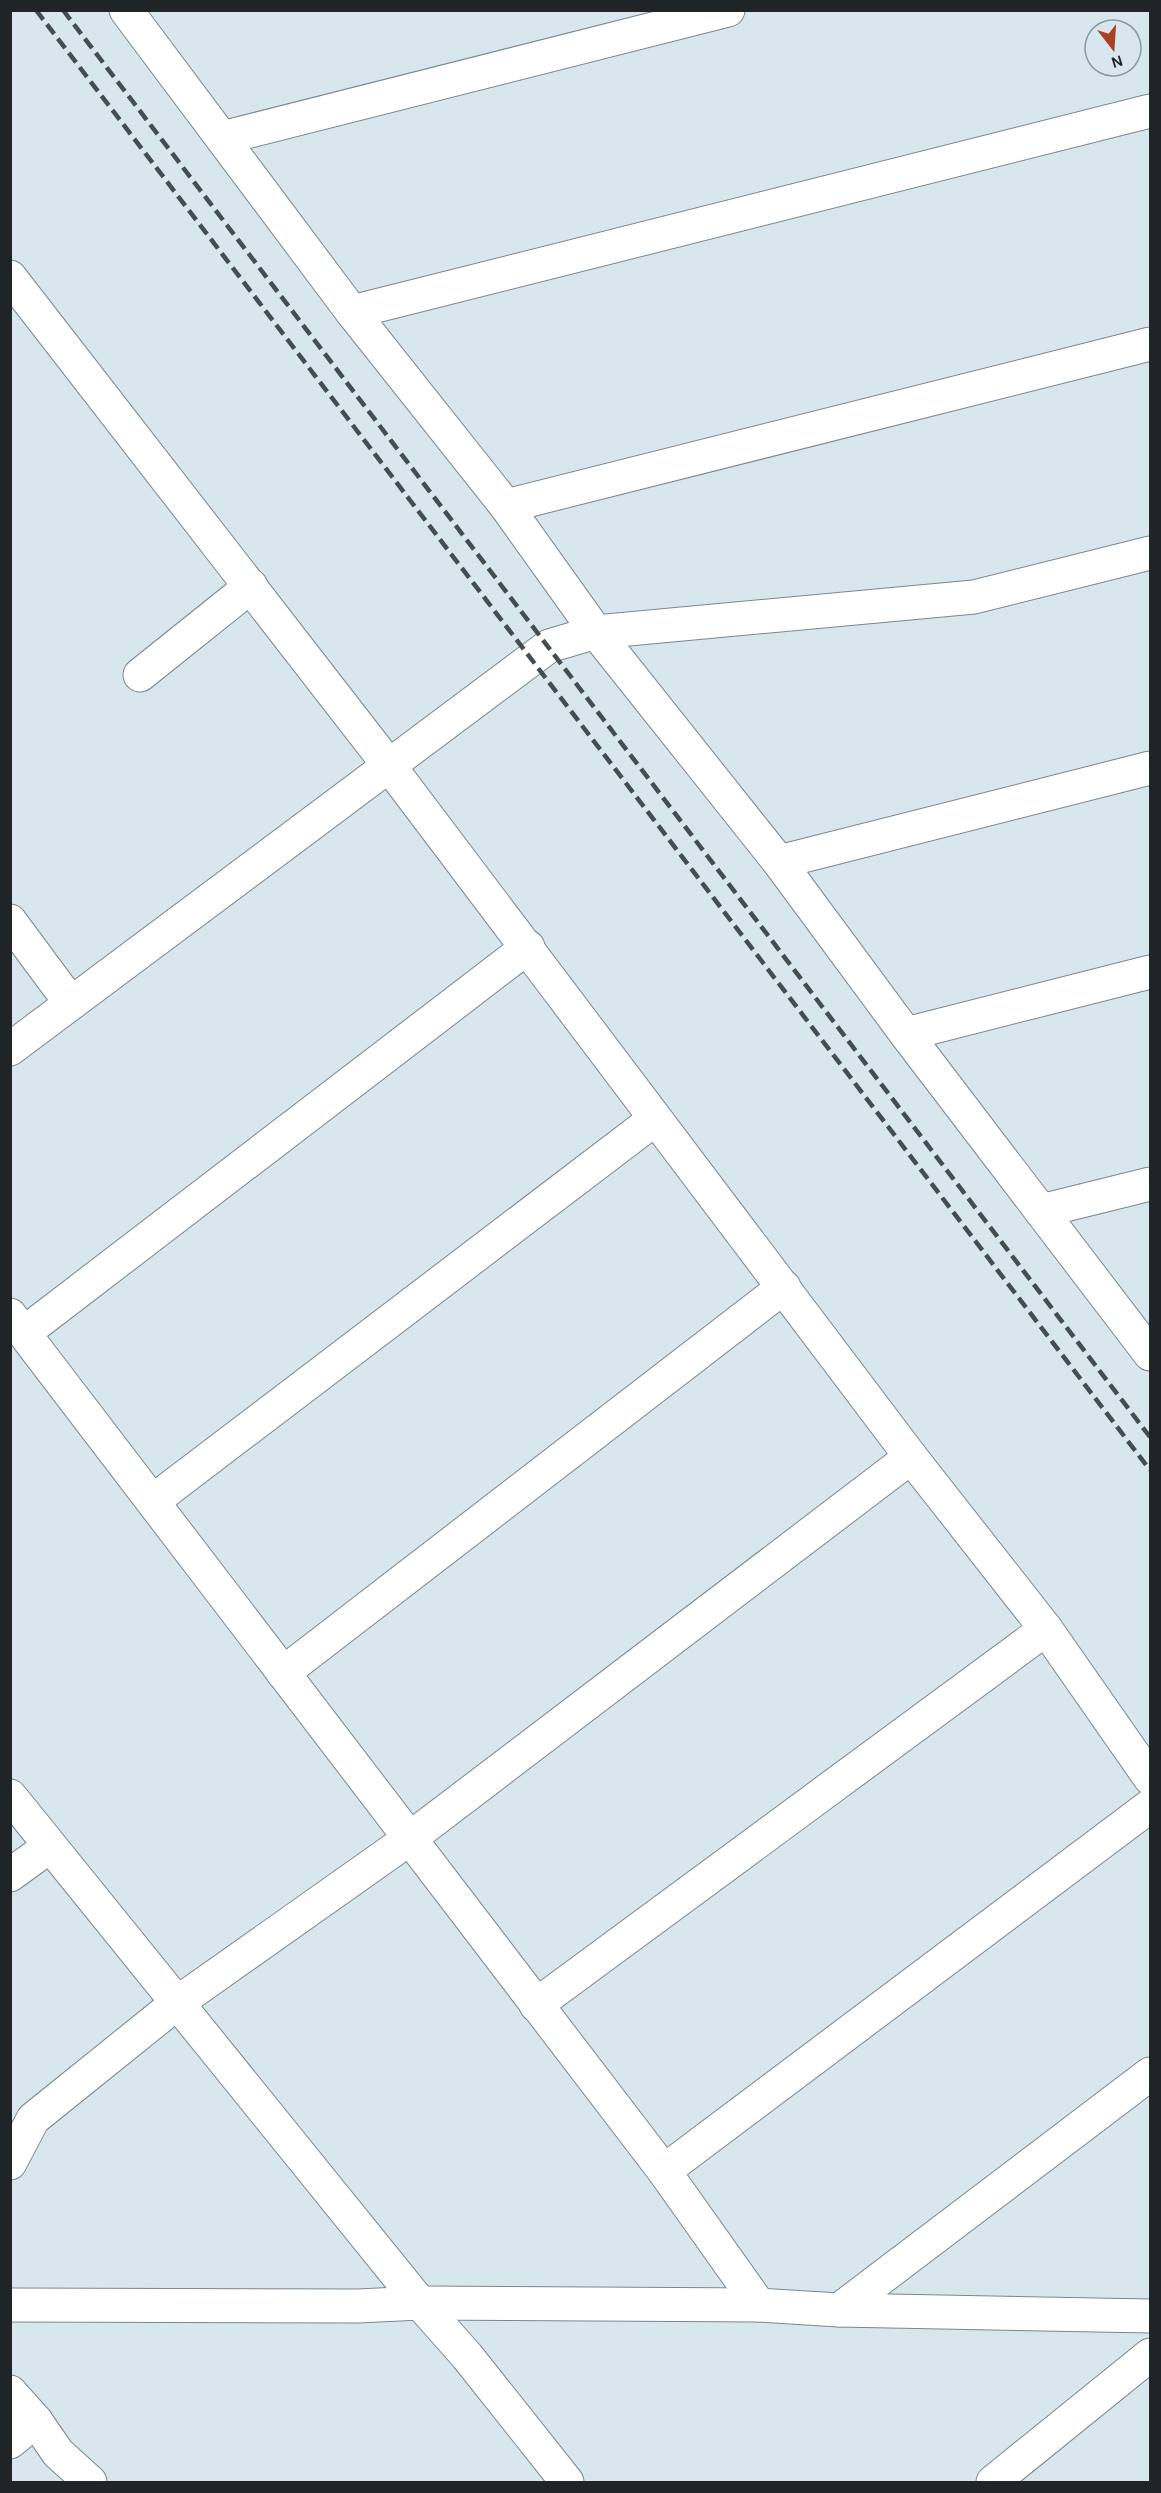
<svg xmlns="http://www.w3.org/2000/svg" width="1161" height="2493" font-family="Karla,sans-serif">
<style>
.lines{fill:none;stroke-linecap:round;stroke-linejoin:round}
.minor-casing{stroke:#7a878d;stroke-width:35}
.tertiary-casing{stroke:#7a878d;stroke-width:35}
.minor{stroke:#fff;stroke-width:33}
.tertiary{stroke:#fff;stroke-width:33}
.rail{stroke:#464d51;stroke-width:4.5;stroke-dasharray:12 6;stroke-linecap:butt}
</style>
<rect width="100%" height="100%" fill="#d8e7ee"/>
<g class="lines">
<defs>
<g id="minor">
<polyline points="126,10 352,312 506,506 596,632 779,862 906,1034 1150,1354"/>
<polyline points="222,138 728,10"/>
<polyline points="10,277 390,767 911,1457 1046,1629 1150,1778"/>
<polyline points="352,312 1150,111"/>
<polyline points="506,506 1150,344"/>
<polyline points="140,675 251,586"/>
<polyline points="779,862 1150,768"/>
<polyline points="10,921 70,1002"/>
<polyline points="906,1034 1150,972"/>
<polyline points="10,1049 549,646 596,632 974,597 1150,553"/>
<polyline points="1041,1211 1150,1184"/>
<polyline points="10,1315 664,2171 759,2305"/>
<polyline points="24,1333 528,947"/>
<polyline points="153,1501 655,1119"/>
<polyline points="283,1673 784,1287"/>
<polyline points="10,1875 50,1846"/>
<polyline points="536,2005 1046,1629"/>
<polyline points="10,2163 33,2119 177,2003 409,1839 911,1457"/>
<polyline points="664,2171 1150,1806"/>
<polyline points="10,2305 358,2306 420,2303"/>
<polyline points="839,2310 1150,2074"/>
<polyline points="10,2392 36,2421 58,2453 90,2482"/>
<polyline points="10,2442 36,2421"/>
<polyline points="993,2482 1150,2355"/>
</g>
<g id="tertiary">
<polyline points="10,1796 420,2303 467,2356 567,2482"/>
<polyline points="420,2303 759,2305 839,2310 1150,2316"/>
</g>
</defs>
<use href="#minor" class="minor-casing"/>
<use href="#tertiary" class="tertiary-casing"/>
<use href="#minor" class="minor"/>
<use href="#tertiary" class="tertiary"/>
<g class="rail">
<polyline points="36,10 1150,1470"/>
<polyline points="63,10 1150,1437"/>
</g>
</g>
<rect width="1161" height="2493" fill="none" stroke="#1f2427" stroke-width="24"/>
<g transform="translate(1113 48) rotate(163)"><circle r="28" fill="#d8e7ee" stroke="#8e999e" stroke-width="1.5"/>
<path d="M0-4.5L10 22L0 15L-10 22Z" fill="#a94124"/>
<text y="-9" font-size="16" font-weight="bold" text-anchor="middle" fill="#1f2427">N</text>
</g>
</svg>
